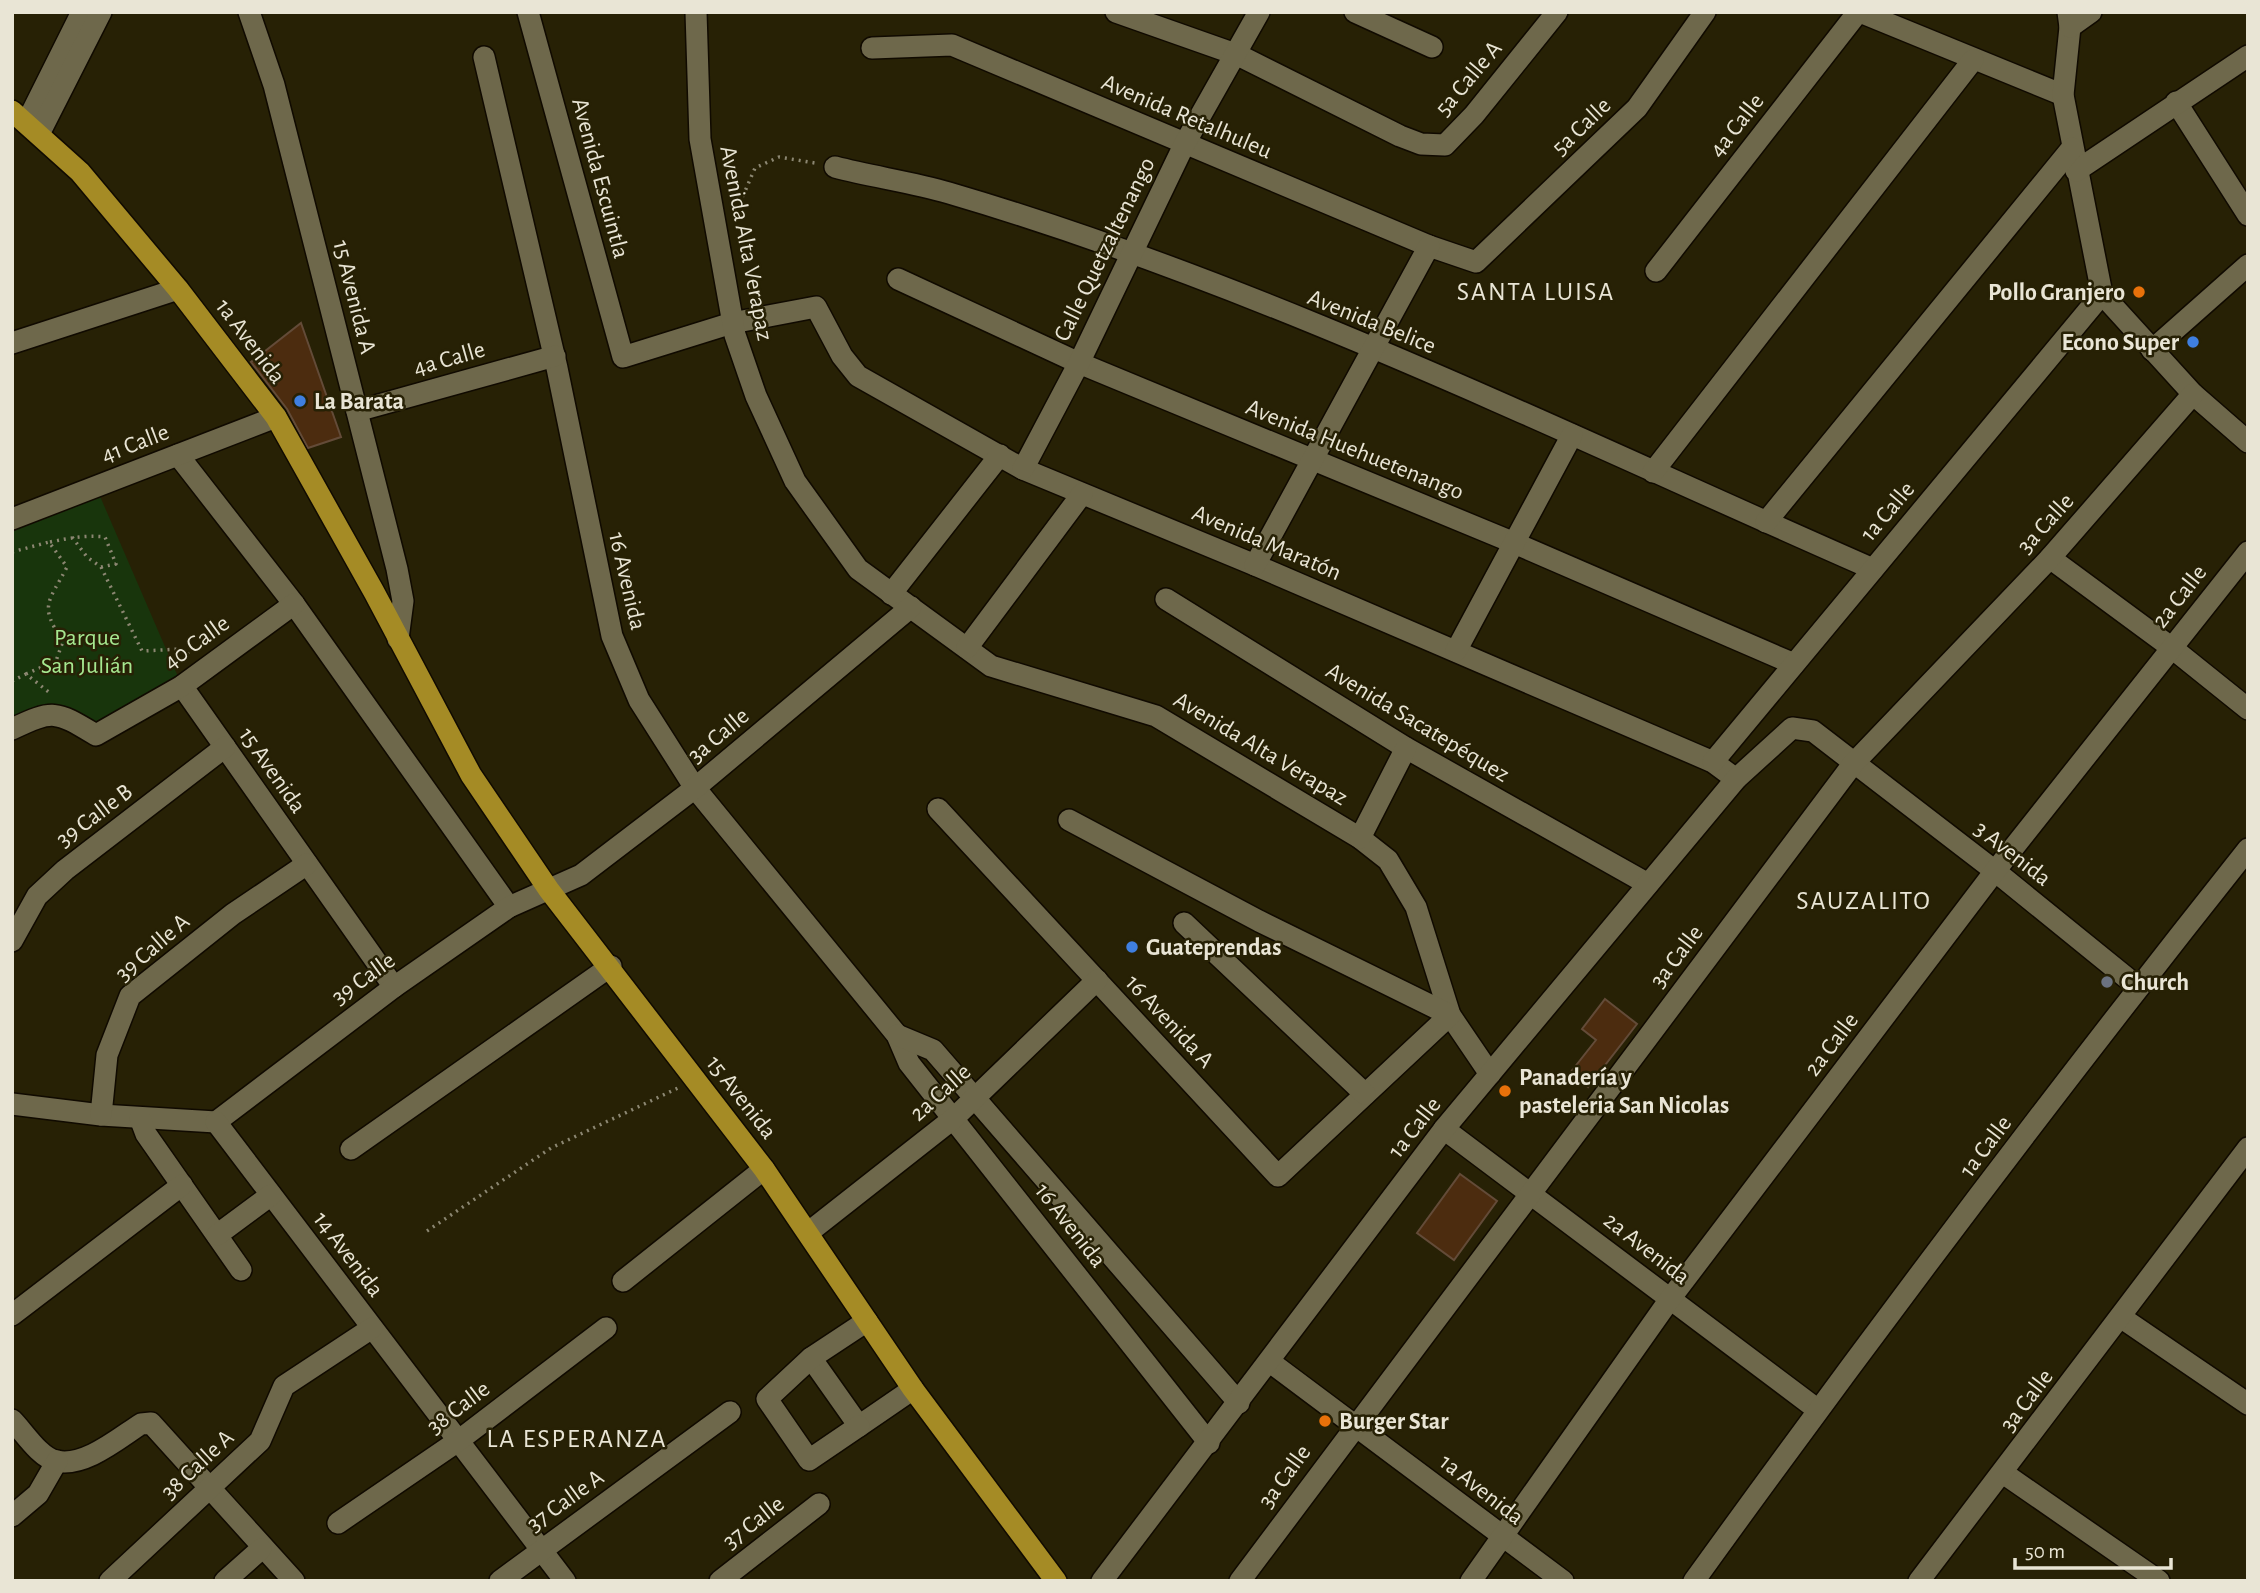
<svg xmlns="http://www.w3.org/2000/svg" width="2260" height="1593" font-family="'Alegreya Sans',sans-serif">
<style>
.green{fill:#18350c}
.building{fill:#4c2c0f;stroke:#634b38;stroke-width:2}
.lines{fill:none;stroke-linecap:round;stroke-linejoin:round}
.minor-casing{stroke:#100a00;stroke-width:24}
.major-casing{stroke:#100a00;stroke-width:24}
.path{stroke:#8c8772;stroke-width:3.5;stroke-dasharray:2 5;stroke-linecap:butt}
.minor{stroke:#6e684b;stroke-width:21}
.major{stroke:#a58b25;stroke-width:21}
.food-dot{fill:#e8710a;stroke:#272105;stroke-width:2.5}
.shop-dot{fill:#3f7fe0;stroke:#272105;stroke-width:2.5}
.worship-dot{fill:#6b7280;stroke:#272105;stroke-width:2.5}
.labels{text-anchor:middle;stroke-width:5;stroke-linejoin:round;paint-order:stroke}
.street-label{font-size:24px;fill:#e9e5d5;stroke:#272105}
.poi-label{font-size:24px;font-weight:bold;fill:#e9e5d5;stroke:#272105;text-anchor:start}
.park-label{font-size:24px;fill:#a6e890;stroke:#272105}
.neighbourhood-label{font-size:26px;letter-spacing:2px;fill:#e9e5d5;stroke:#272105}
</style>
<rect width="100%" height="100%" fill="#272105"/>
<polygon class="green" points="96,487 182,686 96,735 46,713 12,734 12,519"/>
<g class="building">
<polygon points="301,323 341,437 308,448 287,409 251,362"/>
<polygon points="1605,999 1637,1024 1588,1087 1570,1073 1596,1040 1582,1029"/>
<polygon points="1460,1174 1497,1201 1454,1260 1417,1233"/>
</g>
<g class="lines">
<defs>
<g id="minor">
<polyline points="249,12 274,85 397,569 403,601 398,639"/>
<polyline points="528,12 623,357 732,323 816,307 842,356 858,376 1023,469 1255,565 1713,762 1736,779"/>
<polyline points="696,12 700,139 735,335 756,396 795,481 858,569 991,666 1156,716 1360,838 1388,860 1416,907 1450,1015 1490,1074"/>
<polyline points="1116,12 1238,55 1400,136 1421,144 1445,145 1474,115 1557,12"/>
<polyline points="1355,12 1432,47"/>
<polyline points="1860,12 2063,95"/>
<polyline points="2068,12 2070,27 2063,95 2102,294 2193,394 2248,442"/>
<polyline points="2070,27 2091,12"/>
<polyline points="872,48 952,45 1429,246 1476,262 1637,108 1705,12"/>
<polyline points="484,57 557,368 612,636 639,700 695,788 897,1035 909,1063 1209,1443"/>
<polyline points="2176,102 2248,215"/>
<polyline points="27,122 82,12"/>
<polyline points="39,134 101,12"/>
<path d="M835 167C873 177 912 182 949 193 1266 286 1571 437 1873 569"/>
<polyline points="2076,171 2248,56"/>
<polyline points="1656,271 1858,12"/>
<polyline points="898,279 1079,363 1512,542 1794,664"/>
<polyline points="12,343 178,289"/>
<polyline points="2152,350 2248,265"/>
<polyline points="357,411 555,356"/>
<polyline points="178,455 294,604 509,907"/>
<polyline points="1023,469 1079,363 1185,143 1259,12"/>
<polyline points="1653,472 1973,60"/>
<polyline points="12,519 276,417"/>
<polyline points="1766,522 2072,148"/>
<polyline points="2050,558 2172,648 2248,709"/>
<polyline points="1255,565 1429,246"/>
<polyline points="891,594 1000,455"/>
<polyline points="1166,599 1406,748 1648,884"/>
<polyline points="967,648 1082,494"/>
<polyline points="1456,651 1572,435"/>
<polyline points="182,686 394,987"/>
<path d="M12 729C54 709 56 711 96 735L182 686 294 604"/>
<polyline points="1713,762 2102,294"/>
<polyline points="938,809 1278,1176 1450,1015 1259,921 1069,820"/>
<polyline points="1360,838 1406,748"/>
<polyline points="1184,923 1365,1094"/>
<polyline points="12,941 37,896 65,870 225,747"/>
<polyline points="897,1035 933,1050 1239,1403"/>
<polyline points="12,1104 101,1115 216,1122"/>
<polyline points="101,1115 107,1055 130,996 233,914 307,864"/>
<polyline points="140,1118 146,1134 241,1270"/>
<polyline points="216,1122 394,987 509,907 581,875 695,788 911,607"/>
<polyline points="216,1122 565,1581"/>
<polyline points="1444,1129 1818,1410"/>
<polyline points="351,1149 611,966"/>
<polyline points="809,1232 954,1118 1097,980"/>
<polyline points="217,1235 271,1195"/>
<polyline points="623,1281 764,1169"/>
<polyline points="12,1315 182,1185"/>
<polyline points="2122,1318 2248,1404"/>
<polyline points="811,1358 859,1426 913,1389"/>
<polyline points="1270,1362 1563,1581"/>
<path d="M12 1420C24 1432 39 1457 56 1461 84 1468 119 1438 141 1424L151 1423 294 1581"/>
<polyline points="859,1426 809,1460 767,1399 811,1358 867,1321"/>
<polyline points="2003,1473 2159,1581"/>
<polyline points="12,1516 38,1494 57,1461"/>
<polyline points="338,1523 458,1441 606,1328"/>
<polyline points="110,1581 260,1441 284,1386 372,1328"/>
<polyline points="225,1581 261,1549"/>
<polyline points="500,1581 730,1412"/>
<polyline points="720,1581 819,1504"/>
<polyline points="1102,1581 1444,1129 1736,779 1792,728 1813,731 1995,871 2138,987"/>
<polyline points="1240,1581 1853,764 2050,558 2193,394"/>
<polyline points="1471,1581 1670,1299 1995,871 2248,552"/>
<path d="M1694 1581C1873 1333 2058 1088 2248 849"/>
<polyline points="1919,1581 2248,1148"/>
</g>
<polyline id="major" points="12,111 80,172 178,289 276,417 374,592 471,775 549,890 764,1169 913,1389 1056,1581"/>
</defs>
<use href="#minor" class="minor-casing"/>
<use href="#major" class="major-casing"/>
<g class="path">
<polyline points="788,12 795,12"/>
<polyline points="732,205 743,196 755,168 779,157 815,163"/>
<path d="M50 542C70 538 85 535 105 537L116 564 101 567 87 557 72 537"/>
<path d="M12 552 49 542 67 567C49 602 38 605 63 641L56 661 26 674"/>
<polyline points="101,567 142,651 181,649 191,656"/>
<polyline points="12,681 26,674 50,693"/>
<polyline points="427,1231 551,1148 678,1088"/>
</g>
<use href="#minor" class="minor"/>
<use href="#major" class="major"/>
</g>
<g class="food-dot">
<circle cx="2139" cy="292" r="7"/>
<circle cx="1505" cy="1091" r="7"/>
<circle cx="1325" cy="1421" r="7"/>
</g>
<g class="shop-dot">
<circle cx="2193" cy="342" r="7"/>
<circle cx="300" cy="401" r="7"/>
<circle cx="1132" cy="947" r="7"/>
</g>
<circle class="worship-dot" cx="2107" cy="982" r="7"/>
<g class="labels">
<g class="street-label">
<text transform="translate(1468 78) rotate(-50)" y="8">5a Calle A</text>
<text transform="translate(1187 116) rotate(23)" y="8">Avenida Retalhuleu</text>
<text transform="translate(1736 125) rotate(-52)" y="8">4a Calle</text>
<text transform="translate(1581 126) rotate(-44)" y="8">5a Calle</text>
<text transform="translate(601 178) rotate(75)" y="8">Avenida Escuintla</text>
<text transform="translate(747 243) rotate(79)" y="8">Avenida Alta Verapaz</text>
<text transform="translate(1104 249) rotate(-64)" y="8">Calle Quetzaltenango</text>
<text transform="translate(355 297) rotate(76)" y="8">15 Avenida A</text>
<text transform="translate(1372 321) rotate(22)" y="8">Avenida Belice</text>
<text transform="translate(251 341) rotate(53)" y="8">1a Avenida</text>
<text transform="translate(449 358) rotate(-16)" y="8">4a Calle</text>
<text transform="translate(135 443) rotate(-21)" y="8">41 Calle</text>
<text transform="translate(1355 449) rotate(22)" y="8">Avenida Huehuetenango</text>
<text transform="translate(1887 511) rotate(-50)" y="8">1a Calle</text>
<text transform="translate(2045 523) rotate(-48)" y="8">3a Calle</text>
<text transform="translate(1267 542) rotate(23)" y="8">Avenida Maratón</text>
<text transform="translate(628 581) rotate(77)" y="8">16 Avenida</text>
<text transform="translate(2179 596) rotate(-52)" y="8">2a Calle</text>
<text transform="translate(196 642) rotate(-36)" y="8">40 Calle</text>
<text transform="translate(1418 722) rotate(31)" y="8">Avenida Sacatepéquez</text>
<text transform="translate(718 735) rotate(-40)" y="8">3a Calle</text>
<text transform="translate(1261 748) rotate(31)" y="8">Avenida Alta Verapaz</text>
<text transform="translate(273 770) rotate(55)" y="8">15 Avenida</text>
<text transform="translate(94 815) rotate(-37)" y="8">39 Calle B</text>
<text transform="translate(2013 853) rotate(38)" y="8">3 Avenida</text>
<text transform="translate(152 947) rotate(-41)" y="8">39 Calle A</text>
<text transform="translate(1676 956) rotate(-53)" y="8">3a Calle</text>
<text transform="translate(363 978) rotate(-36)" y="8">39 Calle</text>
<text transform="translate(1170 1021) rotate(47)" y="8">16 Avenida A</text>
<text transform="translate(1831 1044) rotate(-53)" y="8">2a Calle</text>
<text transform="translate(940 1092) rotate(-42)" y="8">2a Calle</text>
<text transform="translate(742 1097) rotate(52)" y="8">15 Avenida</text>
<text transform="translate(1414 1127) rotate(-52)" y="8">1a Calle</text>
<text transform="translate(1985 1146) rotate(-53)" y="8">1a Calle</text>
<text transform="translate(1071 1225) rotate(52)" y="8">16 Avenida</text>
<text transform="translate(1647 1248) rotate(38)" y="8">2a Avenida</text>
<text transform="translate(349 1254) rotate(53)" y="8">14 Avenida</text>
<text transform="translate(2026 1400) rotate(-53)" y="8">3a Calle</text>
<text transform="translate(458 1407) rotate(-37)" y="8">38 Calle</text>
<text transform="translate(197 1464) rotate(-43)" y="8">38 Calle A</text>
<text transform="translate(1284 1476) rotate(-54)" y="8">3a Calle</text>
<text transform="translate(1482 1489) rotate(38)" y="8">1a Avenida</text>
<text transform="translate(565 1500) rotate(-36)" y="8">37 Calle A</text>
<text transform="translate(753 1522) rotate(-38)" y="8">37 Calle</text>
</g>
<g class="poi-label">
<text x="2125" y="300" text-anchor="end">Pollo Granjero</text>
<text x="2179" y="350" text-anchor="end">Econo Super</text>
<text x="314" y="409">La Barata</text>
<text x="1146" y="955">Guateprendas</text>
<text x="2121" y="990">Church</text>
<text x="1519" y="1085">Panadería y<tspan x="1519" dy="28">pasteleria San Nicolas</tspan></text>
<text x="1339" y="1429">Burger Star</text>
</g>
<g class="park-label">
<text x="87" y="645">Parque<tspan x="87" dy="28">San Julián</tspan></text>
</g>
<g class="neighbourhood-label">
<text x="1536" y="300">SANTA LUISA</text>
<text x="1864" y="909">SAUZALITO</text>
<text x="577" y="1447">LA ESPERANZA</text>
</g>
</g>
<rect width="2260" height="1593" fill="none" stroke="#e9e5d5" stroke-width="28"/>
<path d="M2015 1558v10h156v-10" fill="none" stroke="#e9e5d5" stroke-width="3.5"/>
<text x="2025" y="1558" font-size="21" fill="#e9e5d5" stroke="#272105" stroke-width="5" paint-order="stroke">50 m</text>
</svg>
